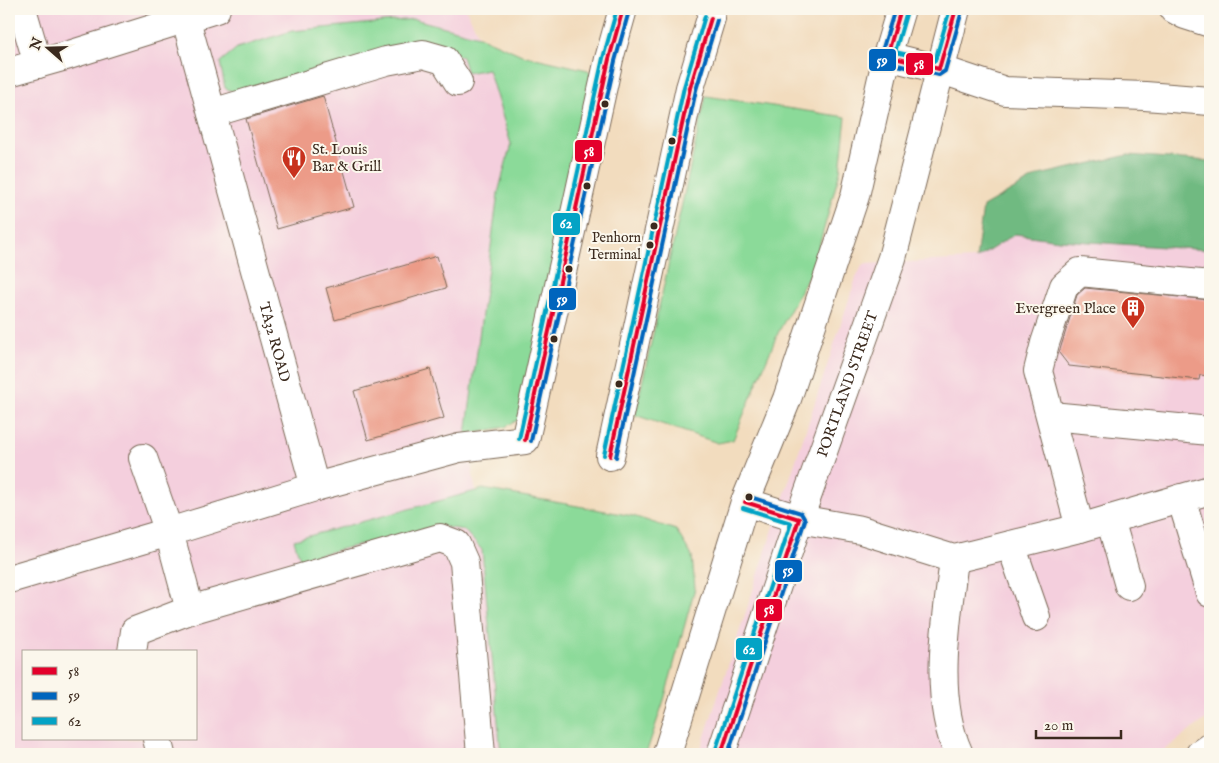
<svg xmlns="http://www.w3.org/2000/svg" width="1219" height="763" font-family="'IM FELL English',serif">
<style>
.built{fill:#f4cfdd;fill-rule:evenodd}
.green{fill:#8bda99;stroke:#63825c}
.forest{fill:#70ba81;stroke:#567250}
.building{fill:#ec9b88}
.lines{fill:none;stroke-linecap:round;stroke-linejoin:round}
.minor-casing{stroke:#7b6856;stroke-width:30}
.major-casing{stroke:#7b6856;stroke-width:30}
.highway-casing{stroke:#7b6856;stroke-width:30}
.minor{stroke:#fff;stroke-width:28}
.major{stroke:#fff;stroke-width:28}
.highway{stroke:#fff;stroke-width:28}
.bus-1-casing{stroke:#fbf7ec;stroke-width:8}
.bus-2-casing{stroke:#fbf7ec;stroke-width:8}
.bus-3-casing{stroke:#fbf7ec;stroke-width:8}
.bus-1{stroke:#e4002b;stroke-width:4}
.bus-2{stroke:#0065bd;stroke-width:4}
.bus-3{stroke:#03a3c5;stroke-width:4}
.bus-dot{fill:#3b2a1e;stroke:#fbf7ec;stroke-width:2}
.labels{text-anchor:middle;stroke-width:4;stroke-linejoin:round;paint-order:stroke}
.bus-label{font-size:14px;fill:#3b2a1e;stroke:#fbf7ec;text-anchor:end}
.poi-label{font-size:15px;fill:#3b2a1e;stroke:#fbf7ec;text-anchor:start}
.street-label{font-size:15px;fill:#3b2a1e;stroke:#fbf7ec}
.line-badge{stroke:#fbf7ec;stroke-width:2}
.badge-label{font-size:14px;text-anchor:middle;font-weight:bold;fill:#fff}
</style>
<rect width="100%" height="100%" fill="#fbf7ec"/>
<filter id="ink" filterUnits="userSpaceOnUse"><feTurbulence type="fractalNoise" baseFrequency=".02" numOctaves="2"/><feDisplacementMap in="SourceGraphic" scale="10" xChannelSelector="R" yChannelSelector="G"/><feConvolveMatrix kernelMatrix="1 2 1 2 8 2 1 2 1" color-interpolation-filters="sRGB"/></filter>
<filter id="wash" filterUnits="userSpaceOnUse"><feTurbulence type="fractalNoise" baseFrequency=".0096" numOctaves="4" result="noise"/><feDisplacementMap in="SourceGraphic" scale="20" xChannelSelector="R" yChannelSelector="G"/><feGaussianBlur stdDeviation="1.12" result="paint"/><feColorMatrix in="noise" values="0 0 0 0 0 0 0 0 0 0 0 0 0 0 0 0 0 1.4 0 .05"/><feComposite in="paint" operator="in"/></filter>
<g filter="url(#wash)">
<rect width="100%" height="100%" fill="#f2dcbe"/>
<g class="built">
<path d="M9 9H466L479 36 511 144 498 193 466 435 477 499 501 754H9ZM24 652H196V739H24Z"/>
<polygon points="1015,234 1059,240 1210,250 1210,716 1159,754 699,754 856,278 863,264 976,259"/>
</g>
<g class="green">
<polygon points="414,19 479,36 522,55 588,70 605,88 527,415 505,427 466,435 498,193 511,144 488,69 467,73 462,57 431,42 236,93 225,88 220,62 237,48 292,31"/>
<polygon points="706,96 846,117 840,171 813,268 778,333 733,440 718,443 635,415"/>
<polygon points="483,489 633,516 676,530 692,556 695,588 664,700 646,754 501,754 482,550 464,530 438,526 300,559 294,540"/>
</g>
<polygon class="forest" points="1128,155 1210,161 1210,250 1059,240 1015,234 976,259 983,207 1039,175"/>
<g id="blocks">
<g class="building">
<polygon points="323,96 354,207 277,229 246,119"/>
<polygon points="437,256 446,288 335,320 326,288"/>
<polygon points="1085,288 1210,300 1210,376 1200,375 1199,380 1069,366 1059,353 1077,295"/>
<polygon points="430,369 444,418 368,440 354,391"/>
</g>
</g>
</g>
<g filter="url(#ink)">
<use href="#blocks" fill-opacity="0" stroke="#7b6856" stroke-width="1"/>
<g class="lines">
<defs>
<g id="minor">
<polyline points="22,9 38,64"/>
<path id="s1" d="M186 20 315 487"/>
<polyline points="9,72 69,55 216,9"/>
<polyline points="212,113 386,61 423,54 444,60 458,82"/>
<polyline points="1051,416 1210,431"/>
<polyline points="610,456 690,88 711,18"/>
<polyline points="1181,498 1210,593"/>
<polyline points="745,502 799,519 861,530 954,559 1080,528 1210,490"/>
<polyline points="1110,519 1129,586"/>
<polyline points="1080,528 1038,371 1045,343 1064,286 1080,272 1210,285"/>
<polyline points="1011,545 1036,617"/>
<path d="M954 559C947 620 932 696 959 754"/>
<polyline points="9,579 169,532 143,458"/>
<polyline points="190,610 440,538 456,544 464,562 481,754"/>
<polyline points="132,652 135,631 190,610 169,532 315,487 459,448 525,440 609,59 623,9"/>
<polyline points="157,739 161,754"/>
<polyline points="1200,754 1210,747"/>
</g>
<g id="major">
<polyline points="887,56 939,69"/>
<polyline points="667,754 745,502 787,399 855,196 887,56 901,9"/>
<path id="s2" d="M721 754 799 519 892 258 956 9"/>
</g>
<g id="highway">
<polyline points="1174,9 1185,15 1210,23"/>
<polyline points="939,69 1005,91 1145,96 1210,101"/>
</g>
</defs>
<use href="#minor" class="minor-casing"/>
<use href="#major" class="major-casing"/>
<use href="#highway" class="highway-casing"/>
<use href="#minor" class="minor"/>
<use href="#major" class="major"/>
<use href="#highway" class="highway"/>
<defs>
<g id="bus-1">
<polyline points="901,9 887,56 939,69 956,9"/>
<polyline points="525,440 609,59 623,9"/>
<polyline points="610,456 690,88 711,18"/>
<polyline points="721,754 799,519 745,502"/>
</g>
<g id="bus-2">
<polyline points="895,9 881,54 882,60 885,62 939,75 945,71 962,11"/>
<polyline points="531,441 615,61 629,11"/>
<polyline points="616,457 696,90 717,20"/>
<polyline points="728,754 805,520 801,513 747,496"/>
</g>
<g id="bus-3">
<polyline points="907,11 895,52 935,61 950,9"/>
<polyline points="519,439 603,58 617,9"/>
<polyline points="604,455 684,87 705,16"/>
<polyline points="715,752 791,523 743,508"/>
</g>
</defs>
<use href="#bus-1" class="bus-1-casing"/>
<use href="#bus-2" class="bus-2-casing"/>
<use href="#bus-3" class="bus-3-casing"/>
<use href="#bus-1" class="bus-1"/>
<use href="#bus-2" class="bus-2"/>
<use href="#bus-3" class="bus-3"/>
</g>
</g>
<defs>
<symbol id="restaurant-pin" viewBox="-11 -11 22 30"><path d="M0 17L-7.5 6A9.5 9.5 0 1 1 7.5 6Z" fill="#c8321e" stroke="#fbf7ec"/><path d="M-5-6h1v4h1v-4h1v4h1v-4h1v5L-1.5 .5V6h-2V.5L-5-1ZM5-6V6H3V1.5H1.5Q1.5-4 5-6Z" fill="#fff"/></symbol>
<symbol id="building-pin" viewBox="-11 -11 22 30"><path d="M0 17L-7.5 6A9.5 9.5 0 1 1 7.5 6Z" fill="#c8321e" stroke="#fbf7ec"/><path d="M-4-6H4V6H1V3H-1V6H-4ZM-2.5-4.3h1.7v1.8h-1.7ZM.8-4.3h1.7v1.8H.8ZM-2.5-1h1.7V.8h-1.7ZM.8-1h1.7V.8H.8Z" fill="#fff"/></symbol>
</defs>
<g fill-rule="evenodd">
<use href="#restaurant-pin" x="280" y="144" width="28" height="38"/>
<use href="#building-pin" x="1119" y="294" width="28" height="38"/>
</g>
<g class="bus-dot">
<circle cx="605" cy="104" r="4.5"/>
<circle cx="672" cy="141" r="4.5"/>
<circle cx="587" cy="186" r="4.5"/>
<circle cx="654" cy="226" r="4.5"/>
<circle cx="650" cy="245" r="4.5"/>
<circle cx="569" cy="269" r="4.5"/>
<circle cx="554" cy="339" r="4.5"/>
<circle cx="619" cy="384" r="4.5"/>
<circle cx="749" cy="497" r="4.5"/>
</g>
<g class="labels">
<g class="bus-label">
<text x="641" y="242">Penhorn<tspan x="641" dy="17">Terminal</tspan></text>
</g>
<g class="poi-label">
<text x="312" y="154">St. Louis<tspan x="312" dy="17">Bar &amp; Grill</tspan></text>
<text x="1116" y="313" text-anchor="end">Evergreen Place</text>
</g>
<g class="street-label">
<text dy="5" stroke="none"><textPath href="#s1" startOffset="334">TA32 ROAD</textPath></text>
<text dy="5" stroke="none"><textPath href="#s2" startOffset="391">PORTLAND STREET</textPath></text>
</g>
</g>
<g class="line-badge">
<rect x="868" y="48" width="29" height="24" rx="5" fill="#0065bd"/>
<rect x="905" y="52" width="29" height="24" rx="5" fill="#e4002b"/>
<rect x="574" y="139" width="29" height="24" rx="5" fill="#e4002b"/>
<rect x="552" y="212" width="29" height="24" rx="5" fill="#03a3c5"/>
<rect x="548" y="287" width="29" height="24" rx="5" fill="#0065bd"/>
<rect x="774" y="559" width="29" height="24" rx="5" fill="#0065bd"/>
<rect x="755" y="598" width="28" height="24" rx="5" fill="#e4002b"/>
<rect x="735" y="637" width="28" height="24" rx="5" fill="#03a3c5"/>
</g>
<g class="badge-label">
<text x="882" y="65">59</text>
<text x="919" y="69">58</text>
<text x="589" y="156">58</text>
<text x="566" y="228">62</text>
<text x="562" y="304">59</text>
<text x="788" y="575">59</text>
<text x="769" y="614">58</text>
<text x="749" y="654">62</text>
</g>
<rect width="1219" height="763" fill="none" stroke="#fbf7ec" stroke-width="30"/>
<rect x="22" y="650" width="175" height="90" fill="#fbf7ec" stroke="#aea59a"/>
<rect x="32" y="667" width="25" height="8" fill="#e4002b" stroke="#aea59a"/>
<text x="68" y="676" font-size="15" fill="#3b2a1e">58</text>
<rect x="32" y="692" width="25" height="8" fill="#0065bd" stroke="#aea59a"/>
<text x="68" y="700" font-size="15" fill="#3b2a1e">59</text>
<rect x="32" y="717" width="25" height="8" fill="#03a3c5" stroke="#aea59a"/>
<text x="68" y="726" font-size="15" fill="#3b2a1e">62</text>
<g transform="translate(48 48) rotate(290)" stroke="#fbf7ec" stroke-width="4" paint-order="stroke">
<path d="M0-4L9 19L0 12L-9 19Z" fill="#3b2a1e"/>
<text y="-8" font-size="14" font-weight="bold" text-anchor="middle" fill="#3b2a1e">N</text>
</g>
<path d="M1036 730v8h85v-8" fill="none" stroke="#3b2a1e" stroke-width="2.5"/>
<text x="1044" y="730" font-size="15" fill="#3b2a1e" stroke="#fbf7ec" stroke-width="4" paint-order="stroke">20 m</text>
</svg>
